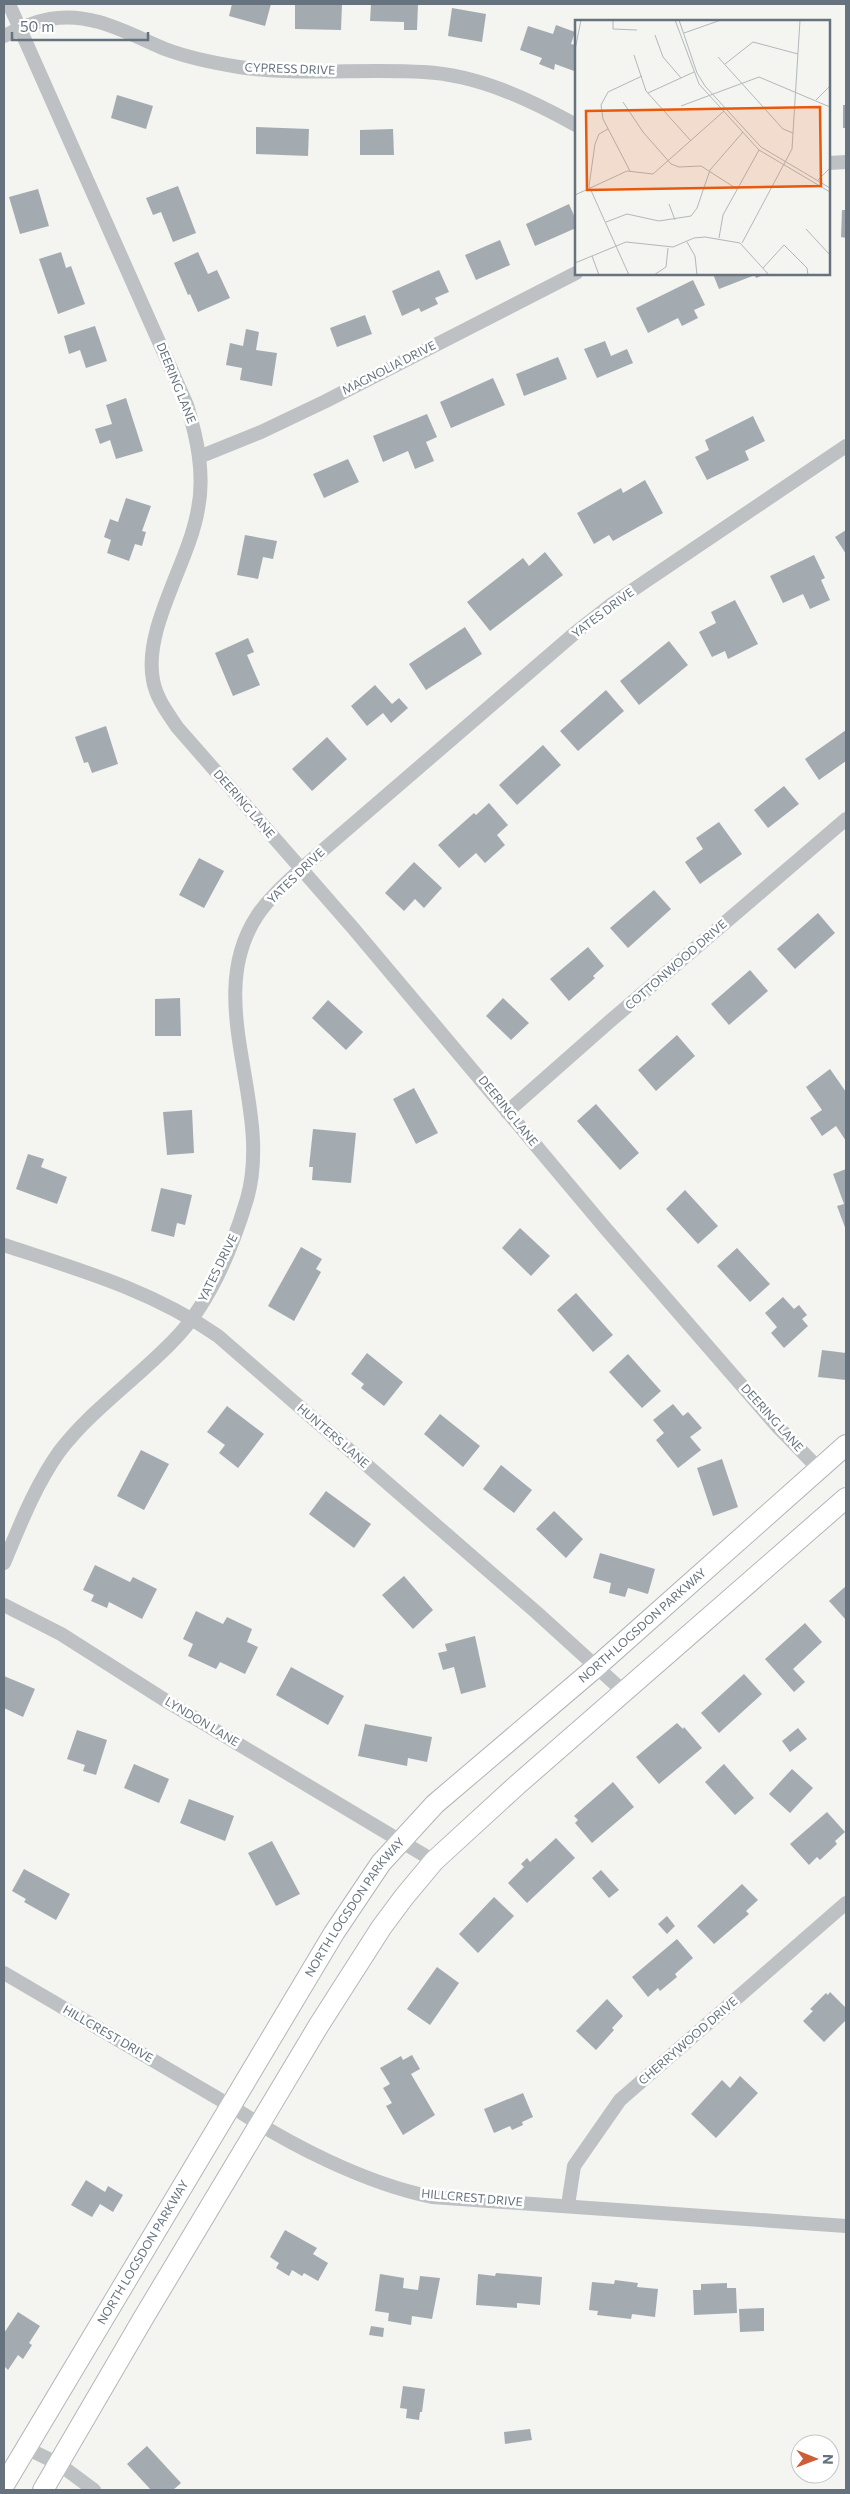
<svg xmlns="http://www.w3.org/2000/svg" width="850" height="2494" font-family="Commissioner,sans-serif">
<style>
.building{fill:#a4abb0}
.lines{fill:none;stroke-linecap:round;stroke-linejoin:round}
.secondary-casing{stroke:#b2b6ba;stroke-width:22}
.minor{stroke:#bdc1c4;stroke-width:14}
.secondary{stroke:#fff;stroke-width:20}
.labels{text-anchor:middle;stroke-width:5;stroke-linejoin:round;paint-order:stroke}
.street-label{font-size:12px;fill:#66737e;stroke:#fff}
.inset-road{fill:none;stroke:#b2b8bb;stroke-width:1}
.view{fill:#e8590c;fill-opacity:0.15;stroke:#e8590c;stroke-width:2.5}
.inset-edge{fill:none;stroke:#66737e;stroke-width:2.5}
</style>
<rect width="100%" height="100%" fill="#f4f4f0"/>
<g class="building">
<polygon points="232,4 271,4 265,26 229,16"/>
<polygon points="295,4 342,4 341,30 295,29"/>
<polygon points="371,4 418,4 417,30 404,30 404,22 370,21"/>
<polygon points="452,8 486,14 482,42 448,36"/>
<polygon points="556,25 575,32 571,44 576,45 574,71 555,64 554,70 539,64 542,58 520,50 528,26 553,34"/>
<polygon points="117,95 153,106 146,129 111,118"/>
<rect x="843" y="105" width="3" height="23"/>
<polygon points="256,127 309,129 308,156 256,154"/>
<polygon points="393,129 394,155 360,155 360,130"/>
<polygon points="178,186 196,233 173,242 161,212 153,215 146,198"/>
<polygon points="38,189 49,226 20,234 9,197"/>
<polygon points="569,204 576,220 576,228 535,246 526,224"/>
<polygon points="842,210 846,210 846,238 841,237"/>
<polygon points="500,240 510,265 476,280 465,255"/>
<polygon points="61,252 66,268 71,266 85,304 58,314 39,259"/>
<polygon points="198,252 208,274 217,270 230,298 198,312 190,294 188,295 174,263"/>
<polygon points="439,270 449,292 435,298 438,304 421,312 419,308 402,316 392,291"/>
<polygon points="713,274 766,274 756,278 755,275 719,289"/>
<polygon points="693,280 705,305 694,310 698,318 682,326 678,318 648,333 636,308"/>
<polygon points="365,315 372,334 337,347 330,328"/>
<polygon points="95,326 107,361 86,368 80,350 69,354 64,336"/>
<polygon points="246,329 259,332 256,350 277,353 272,386 240,380 242,368 226,365 230,343 243,346"/>
<polygon points="605,341 611,356 627,349 633,363 597,378 584,349"/>
<polygon points="558,357 567,379 524,396 516,374"/>
<polygon points="493,378 505,405 451,428 440,402"/>
<polygon points="126,398 143,451 116,459 110,440 100,444 95,429 112,424 106,405"/>
<polygon points="427,414 437,437 426,442 434,461 415,469 408,451 383,462 373,436"/>
<polygon points="753,416 765,441 745,451 749,460 707,480 695,457 709,450 705,440"/>
<polygon points="348,459 359,482 324,498 313,474"/>
<polygon points="645,480 663,513 613,541 609,535 594,544 577,513 621,488 623,493"/>
<polygon points="126,498 151,506 142,531 146,532 142,546 135,544 129,561 107,553 111,540 104,537 110,519 118,522"/>
<polygon points="846,530 846,554 835,537"/>
<polygon points="245,535 277,541 273,559 263,557 258,579 237,575"/>
<polygon points="545,552 563,575 490,631 467,602 523,558 529,566"/>
<polygon points="814,555 825,578 821,580 830,600 810,609 803,594 783,603 770,576"/>
<polygon points="735,600 758,644 728,659 725,651 712,657 699,632 716,623 711,612"/>
<polygon points="465,627 482,654 426,690 409,664"/>
<polygon points="248,638 254,652 247,655 260,685 233,696 215,653"/>
<polygon points="669,641 688,665 639,705 620,681"/>
<polygon points="375,685 392,704 399,698 408,708 391,723 383,713 367,726 351,706"/>
<polygon points="606,690 624,711 578,751 560,731"/>
<polygon points="106,726 118,764 92,773 88,762 84,763 75,737"/>
<polygon points="846,730 846,761 819,780 805,759"/>
<polygon points="327,737 347,759 312,791 292,769"/>
<polygon points="543,745 561,765 517,805 499,785"/>
<polygon points="784,786 799,804 768,828 754,810"/>
<polygon points="489,803 508,825 497,835 505,845 485,863 476,853 459,868 438,845 474,813 476,815"/>
<polygon points="719,822 742,854 700,884 685,862 703,849 696,838"/>
<polygon points="199,858 224,871 204,908 179,895"/>
<polygon points="414,862 442,888 424,908 415,899 404,911 385,893"/>
<polygon points="654,890 671,909 628,948 610,928"/>
<polygon points="818,913 835,933 795,969 777,949"/>
<polygon points="588,947 604,966 593,976 595,978 569,1001 550,979"/>
<polygon points="750,970 768,991 729,1025 711,1004"/>
<polygon points="180,998 181,1036 155,1036 155,999"/>
<polygon points="503,998 529,1023 511,1040 486,1016"/>
<polygon points="328,1000 363,1032 346,1050 312,1018"/>
<polygon points="677,1035 695,1056 656,1091 638,1070"/>
<polygon points="830,1069 846,1092 846,1141 836,1126 822,1136 810,1118 822,1110 806,1087"/>
<polygon points="414,1088 438,1133 416,1144 393,1099"/>
<polygon points="596,1104 639,1153 620,1170 577,1121"/>
<polygon points="192,1110 194,1153 167,1155 163,1112"/>
<polygon points="313,1129 356,1133 351,1183 312,1180 313,1167 309,1167"/>
<polygon points="28,1154 44,1159 41,1167 67,1177 57,1204 16,1189"/>
<polygon points="846,1169 846,1230 837,1206 844,1204 833,1174"/>
<polygon points="161,1188 192,1195 185,1225 177,1223 174,1237 151,1231"/>
<polygon points="685,1190 718,1226 698,1244 666,1209"/>
<polygon points="520,1228 550,1256 531,1276 502,1248"/>
<polygon points="301,1247 322,1259 316,1269 321,1272 294,1321 268,1306"/>
<polygon points="737,1248 770,1284 750,1302 717,1266"/>
<polygon points="576,1293 613,1335 593,1352 557,1310"/>
<polygon points="783,1297 794,1309 799,1305 807,1315 802,1319 808,1326 784,1348 771,1333 777,1327 765,1313"/>
<polygon points="822,1350 846,1353 846,1380 818,1377"/>
<polygon points="367,1353 403,1382 384,1406 361,1388 364,1384 351,1374"/>
<polygon points="628,1354 661,1391 642,1408 609,1372"/>
<polygon points="673,1404 683,1416 688,1412 702,1428 690,1437 701,1450 678,1468 656,1440 664,1433 653,1420"/>
<polygon points="227,1406 264,1434 238,1468 219,1453 225,1445 207,1432"/>
<polygon points="440,1414 480,1446 463,1467 424,1434"/>
<polygon points="141,1450 169,1464 144,1510 117,1496"/>
<polygon points="722,1459 738,1507 713,1516 697,1468"/>
<polygon points="501,1465 532,1490 514,1513 483,1489"/>
<polygon points="326,1491 371,1524 354,1548 309,1514"/>
<polygon points="554,1511 583,1539 566,1558 536,1529"/>
<polygon points="600,1553 655,1569 648,1594 628,1588 625,1597 609,1593 611,1583 593,1578"/>
<polygon points="95,1565 130,1582 133,1577 157,1589 142,1619 109,1602 107,1608 91,1601 94,1595 83,1590"/>
<polygon points="404,1576 433,1610 413,1629 382,1595"/>
<polygon points="846,1586 846,1620 829,1601"/>
<polygon points="196,1611 223,1624 227,1617 252,1629 247,1642 258,1647 245,1674 220,1662 216,1669 188,1656 193,1644 183,1639"/>
<polygon points="805,1623 822,1642 793,1669 805,1682 794,1692 765,1659"/>
<polygon points="475,1636 486,1687 461,1694 454,1667 443,1670 438,1653 447,1651 445,1644"/>
<polygon points="291,1667 344,1696 328,1725 276,1695"/>
<polygon points="744,1674 762,1694 719,1733 701,1713"/>
<polygon points="4,1676 35,1689 23,1717 4,1708"/>
<polygon points="677,1723 683,1729 684,1727 702,1748 659,1784 636,1757"/>
<polygon points="365,1724 432,1737 427,1762 408,1758 407,1766 358,1756"/>
<polygon points="798,1728 807,1739 790,1752 782,1741"/>
<polygon points="77,1730 107,1740 96,1775 83,1771 85,1765 67,1759"/>
<polygon points="134,1764 169,1779 159,1803 124,1788"/>
<polygon points="724,1764 754,1798 735,1815 705,1782"/>
<polygon points="792,1769 813,1788 790,1813 769,1794"/>
<polygon points="613,1782 634,1807 592,1843 575,1823 578,1820 574,1816"/>
<polygon points="189,1799 234,1816 225,1841 180,1823"/>
<polygon points="827,1812 845,1832 835,1841 837,1844 820,1860 817,1857 809,1865 790,1844"/>
<polygon points="556,1838 575,1858 527,1903 508,1883 524,1867 521,1864 527,1858 530,1862"/>
<polygon points="272,1841 300,1894 276,1906 248,1853"/>
<polygon points="24,1869 70,1894 56,1920 24,1902 26,1899 12,1891"/>
<polygon points="601,1870 619,1890 609,1898 592,1878"/>
<polygon points="742,1884 758,1900 746,1911 749,1914 714,1944 697,1926"/>
<polygon points="494,1897 514,1916 478,1953 459,1934"/>
<polygon points="667,1916 675,1926 667,1934 658,1924"/>
<polygon points="677,1939 693,1958 675,1974 677,1977 660,1991 658,1988 648,1997 632,1977"/>
<polygon points="437,1967 459,1983 430,2025 407,2009"/>
<polygon points="830,1992 846,2008 846,2020 824,2042 803,2021 813,2011 810,2009 826,1993 828,1995"/>
<polygon points="607,1999 623,2016 612,2028 614,2030 596,2050 576,2031"/>
<polygon points="412,2055 420,2069 411,2074 435,2115 403,2135 386,2106 392,2103 383,2088 390,2084 380,2068 401,2056 403,2060"/>
<polygon points="740,2076 758,2093 716,2138 691,2114 722,2080 730,2088"/>
<polygon points="523,2093 533,2117 522,2122 523,2125 512,2130 510,2126 494,2133 484,2109"/>
<polygon points="86,2180 105,2192 108,2186 123,2195 113,2212 100,2204 92,2217 71,2205"/>
<polygon points="285,2230 317,2248 313,2254 328,2263 318,2281 304,2273 302,2276 292,2270 289,2276 276,2268 279,2263 270,2257"/>
<polygon points="496,2273 542,2277 540,2305 517,2303 517,2308 476,2305 478,2274 495,2276"/>
<polygon points="380,2274 404,2278 403,2288 418,2290 420,2276 440,2278 432,2319 412,2316 411,2325 388,2321 389,2313 375,2311"/>
<polygon points="615,2280 638,2283 637,2287 658,2289 655,2317 632,2314 631,2319 597,2315 598,2311 589,2310 592,2282 614,2284"/>
<polygon points="727,2283 727,2288 736,2288 737,2313 694,2315 693,2290 701,2290 701,2284"/>
<polygon points="764,2308 764,2331 740,2332 739,2309"/>
<polygon points="18,2312 40,2326 29,2343 32,2345 23,2359 18,2355 8,2370 4,2366 4,2333"/>
<polygon points="371,2326 384,2328 383,2337 369,2335"/>
<polygon points="403,2386 425,2389 422,2412 420,2412 419,2420 406,2418 407,2409 400,2408"/>
<polygon points="530,2429 532,2440 505,2444 504,2432"/>
<polygon points="147,2446 181,2483 173,2490 151,2490 127,2464"/>
</g>
<g class="lines">
<defs>
<g id="secondary">
<path id="s1" d="M4 2485 334 1933 381 1863 435 1804 595 1668 846 1445"/>
<polyline points="43,2490 144,2317 319,2025 381,1928 404,1897 434,1861 517,1785 846,1498"/>
</g>
</defs>
<use href="#secondary" class="secondary-casing"/>
<g class="minor">
<path d="M9 4 187 405C197 438 205 474 198 509 189 563 143 628 153 680 156 698 168 713 177 727L353 928 606 1229 776 1425 819 1469"/>
<path d="M4 36C18 29 34 22 50 19 91 11 129 34 165 49 189 58 214 63 239 67 300 76 362 68 424 72 478 75 529 99 576 125"/>
<polyline points="829,163 846,162"/>
<polyline points="199,457 261,432 326,401 576,273"/>
<polyline points="507,1112 609,1022 846,819"/>
<path d="M4 1245C80 1270 151 1290 218 1336L536 1612 623 1691"/>
<path d="M4 1563C20 1525 35 1486 59 1452 90 1411 135 1380 171 1343 209 1306 232 1249 247 1199 274 1105 201 1001 257 916 269 898 285 884 301 869L575 633 612 604 846 446"/>
<polyline points="4,1605 61,1634 168,1702 434,1861"/>
<path d="M4 1973 231 2106C288 2144 364 2183 432 2197L846 2226"/>
<polyline points="568,2205 574,2166 620,2100 846,1903"/>
<polyline points="26,2448 59,2464 94,2490"/>
</g>
<use href="#secondary" class="secondary"/>
</g>
<g class="labels">
<g class="street-label">
<text transform="translate(290 69) rotate(2)" y="4">CYPRESS DRIVE</text>
<text transform="translate(389 368) rotate(-27)" y="4">MAGNOLIA DRIVE</text>
<text transform="translate(176 383) rotate(68)" y="4">DEERING LANE</text>
<text transform="translate(603 613) rotate(-37)" y="4">YATES DRIVE</text>
<text transform="translate(244 804) rotate(49)" y="4">DEERING LANE</text>
<text transform="translate(296 876) rotate(-44)" y="4">YATES DRIVE</text>
<text transform="translate(676 965) rotate(-41)" y="4">COTTONWOOD DRIVE</text>
<text transform="translate(508 1111) rotate(51)" y="4">DEERING LANE</text>
<text transform="translate(218 1268) rotate(-64)" y="4">YATES DRIVE</text>
<text transform="translate(772 1418) rotate(48)" y="4">DEERING LANE</text>
<text transform="translate(333 1436) rotate(41)" y="4">HUNTERS LANE</text>
<text dy="4" stroke="none"><textPath href="#s1" startOffset="1081">NORTH LOGSDON PARKWAY</textPath></text>
<text transform="translate(202 1722) rotate(31)" y="4">LYNDON LANE</text>
<text dy="4" stroke="none"><textPath href="#s1" startOffset="676">NORTH LOGSDON PARKWAY</textPath></text>
<text transform="translate(108 2034) rotate(30)" y="4">HILLCREST DRIVE</text>
<text transform="translate(688 2041) rotate(-41)" y="4">CHERRYWOOD DRIVE</text>
<text transform="translate(472 2198) rotate(5)" y="4">HILLCREST DRIVE</text>
<text dy="4" stroke="none"><textPath href="#s1" startOffset="271">NORTH LOGSDON PARKWAY</textPath></text>
</g>
</g>
<g transform="translate(575 20)">
<rect width="255" height="255" fill="#f4f4f0"/>
<path class="inset-road" d="M38 0V9L62 10M100 0 124 64 184 130 255 172M104 0 122 53 130 66 186 127 255 168M109 13 146 0M80 15 88 37 106 58M0 30 6 0M59 35 71 71 116 121M143 37 208 109 218 113M150 44 178 22 223 34M73 73 119 52M241 80 255 66M48 82 68 112 96 144 104 147 126 146 162 169M106 86 184 57 255 87M33 109 24 114 20 124 14 166 54 255M55 151 28 99 26 85 33 72 67 56M243 160 255 148M0 175 52 151 78 154 149 91M94 184 100 200M31 202 52 194 84 201 116 196 122 188 135 150 168 112M231 209 255 235M144 218 148 195 184 130M112 222 120 236 122 255M167 223 217 129 225 0M17 236 24 255M0 243 51 222 98 227 119 218 130 217 165 223 194 255M188 248 209 225 232 248 233 255M79 255 91 247 93 228"/>
<path class="view" d="M245 87 246 166 12 170 11 91Z"/>
<rect width="255" height="255" class="inset-edge"/>
</g>
<rect width="850" height="2494" fill="none" stroke="#66737e" stroke-width="10"/>
<g transform="translate(815 2459) rotate(91)"><circle r="24" fill="#ffffff" stroke="#c2c7cb"/>
<path d="M0-4L9 19L0 12L-9 19Z" fill="#ce5e37"/>
<text y="-8" font-size="14" font-weight="bold" text-anchor="middle" fill="#66737e">N</text>
</g>
<path d="M12 32v8h136v-8" fill="none" stroke="#66737e" stroke-width="2.5"/>
<text x="20" y="32" font-size="15" fill="#66737e" stroke="#ffffff" stroke-width="4" paint-order="stroke">50 m</text>
</svg>
